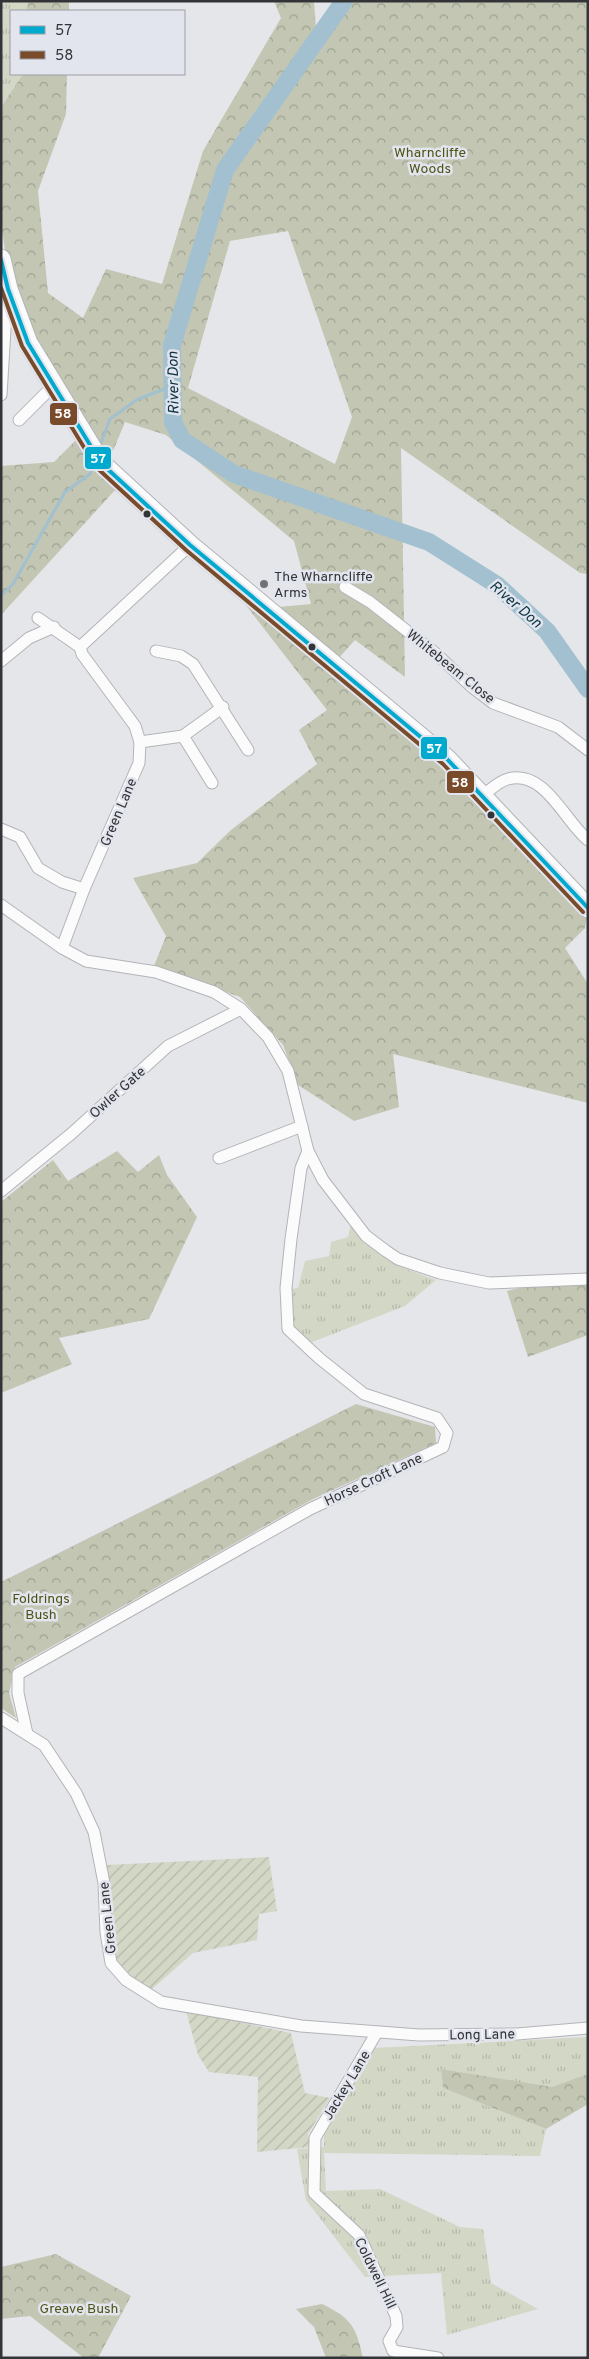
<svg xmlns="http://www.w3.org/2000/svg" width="589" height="2359" font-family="Overpass,sans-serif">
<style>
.grass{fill:url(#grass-tufts)}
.forest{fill:url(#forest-crowns);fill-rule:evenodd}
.garden{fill:url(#garden-furrows)}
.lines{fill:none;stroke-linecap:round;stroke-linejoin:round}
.stream{stroke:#a2c0cf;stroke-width:3}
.river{stroke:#a2c0cf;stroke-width:18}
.minor-casing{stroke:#b3b4b7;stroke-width:13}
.primary-casing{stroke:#b3b4b7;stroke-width:21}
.minor{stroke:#fbfbfc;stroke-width:11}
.primary{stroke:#fbfbfc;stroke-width:19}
.bus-1-casing{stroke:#e2e5ed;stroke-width:8}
.bus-2-casing{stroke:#e2e5ed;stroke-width:8}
.bus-1{stroke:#00a9ce;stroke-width:4}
.bus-2{stroke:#7a4b2a;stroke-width:4}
.bus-dot{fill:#333437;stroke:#e2e5ed;stroke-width:2}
.poi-dot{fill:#717276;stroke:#e2e5ed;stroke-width:2}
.labels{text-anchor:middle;stroke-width:5;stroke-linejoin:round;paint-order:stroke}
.park-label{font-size:14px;fill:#4e5313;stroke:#e2e5ed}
.poi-label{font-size:14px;fill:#333437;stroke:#e2e5ed;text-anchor:start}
.street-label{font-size:14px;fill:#333437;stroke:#e2e5ed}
.water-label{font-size:15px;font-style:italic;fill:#0b3342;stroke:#e2e5ed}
.line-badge{stroke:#e2e5ed;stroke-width:2}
.badge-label{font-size:14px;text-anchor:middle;font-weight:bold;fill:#fff}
</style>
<defs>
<pattern id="grass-tufts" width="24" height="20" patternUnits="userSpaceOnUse" patternTransform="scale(1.25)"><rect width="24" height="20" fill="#d3d7c5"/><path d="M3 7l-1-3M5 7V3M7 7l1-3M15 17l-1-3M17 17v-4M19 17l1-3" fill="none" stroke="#b6b9aa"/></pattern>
<pattern id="forest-crowns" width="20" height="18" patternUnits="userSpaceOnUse" patternTransform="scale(1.25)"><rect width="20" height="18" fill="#c2c6b2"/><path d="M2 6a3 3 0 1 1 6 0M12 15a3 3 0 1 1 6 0" fill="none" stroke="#9ea292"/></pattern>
<pattern id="garden-furrows" width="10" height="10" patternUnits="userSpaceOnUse" patternTransform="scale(1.25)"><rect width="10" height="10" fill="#d3d7c5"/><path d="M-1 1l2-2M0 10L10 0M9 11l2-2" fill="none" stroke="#b6b9aa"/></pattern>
</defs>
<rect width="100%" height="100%" fill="#e5e6ea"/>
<g class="grass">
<polygon points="1,1 28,1 27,11 11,11 11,74 23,74 1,107"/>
<path d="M351 1224C380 1262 393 1264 436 1280L405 1306 307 1344 292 1328 291 1289 298 1288 305 1261 329 1256 331 1242 348 1237Z"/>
<polygon points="588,2037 588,2074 552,2088 441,2069 443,2088 546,2129 540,2156 324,2153 326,2191 380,2189 460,2227 483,2229 491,2283 538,2309 447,2335 441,2273 365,2277 306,2200 297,2149 324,2147 324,2136 374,2048"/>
</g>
<g class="forest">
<polygon points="28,1 69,1 69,11 27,11"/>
<path d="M274 1H314L316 30 337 1H588V574L580 573 401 448 405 677 355 640 337 660 279 607 311 604 294 541 166 435 125 422 108 463 38 353 11 288 1 224V107L23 74H67L66 114 38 191 48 293 83 318 106 269 162 284 203 151 281 18ZM288 231 352 417 335 464 188 388 230 241Z"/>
<polygon points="78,438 116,489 1,615 1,466 54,462"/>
<polygon points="231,586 444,766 588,913 585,928 565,948 588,984 588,1103 393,1054 399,1107 354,1121 298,1085 283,1045 240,997 154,966 166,936 133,878 197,863 231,830 317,764 299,730 327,710"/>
<polygon points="117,1151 138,1172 159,1155 167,1175 197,1217 149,1319 59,1338 72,1364 1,1393 1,1202 53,1160 68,1181"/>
<polygon points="588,1283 588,1335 528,1357 507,1291 528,1286"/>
<polygon points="356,1404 435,1427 436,1443 313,1499 15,1667 9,1693 16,1718 1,1708 1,1582"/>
<polygon points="441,2069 552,2087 588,2074 588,2104 546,2129 443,2088"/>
<polygon points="56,2254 131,2296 98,2358 84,2358 30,2316 1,2319 1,2267"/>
<path d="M322 2304C351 2318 356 2326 363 2358H326L314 2327 296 2309Z"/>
</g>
<g class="garden">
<polygon points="269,1857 277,1911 259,1914 257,1940 193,1953 152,1989 134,1979 115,1958 107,1865"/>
<polygon points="186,2011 291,2033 305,2093 330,2098 308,2134 310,2147 257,2152 258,2077 209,2072 198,2055"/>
</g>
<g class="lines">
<g class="stream">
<polyline points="99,448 110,419 138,399 173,386"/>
<polyline points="1,596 13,584 65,492 90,474 94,463"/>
</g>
<polyline class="river" points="344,1 225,170 172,345 173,422 182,440 234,474 429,542 497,585 547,631 588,689"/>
<defs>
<g id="minor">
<polyline points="1,395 7,297"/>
<polyline points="19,420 52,387"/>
<polyline points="190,545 80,647 82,654 135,726 140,742 139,763 84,889 62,948 86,961 156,972 214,992 241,1009 268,1037 288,1071 308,1151 323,1180 366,1236 386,1251 398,1259 440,1273 489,1283 588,1279"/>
<polyline points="345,587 370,602 434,652 472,687 493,703 558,727 588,750"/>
<polyline points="38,618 80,647"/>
<polyline points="156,651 181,656 193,664 248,750"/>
<polyline points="1,661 29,638 54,627"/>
<polyline points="183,736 212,783"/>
<polyline points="140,742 183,736 223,707"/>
<path d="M482 796C489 791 499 781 508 779 545 769 565 822 588 840"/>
<polyline points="1,829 20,837 38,868 62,882 84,889"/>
<polyline points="1,905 62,948"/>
<polyline points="219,1158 302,1126"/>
<polyline points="1,1191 71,1134 168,1046 241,1009"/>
<polyline points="1,1718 44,1745 76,1793 94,1832 104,1883 106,1932 111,1963 126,1980 161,2002 301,2026 419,2035 517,2034 588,2028"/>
<polyline points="27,1734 18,1693 18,1674 310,1509 443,1447 447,1433 437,1418 364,1394 319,1358 288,1329 286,1288 291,1239 301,1168 308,1151"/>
<polyline points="377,2032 315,2138 314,2193 359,2235 396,2316 397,2327 389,2341 393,2351 438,2358"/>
</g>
<polyline id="primary" points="1,259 8,289 28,343 101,463 190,545 447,759 588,908"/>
</defs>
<use href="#minor" class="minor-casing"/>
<use href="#primary" class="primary-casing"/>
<use href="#minor" class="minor"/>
<use href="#primary" class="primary"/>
<defs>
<polyline id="bus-1" points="1,260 8,289 28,343 101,463 190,545 447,759 588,908"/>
<polyline id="bus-2" points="1,288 22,346 96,467 186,550 443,764 583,912"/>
</defs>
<use href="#bus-1" class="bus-1-casing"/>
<use href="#bus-2" class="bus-2-casing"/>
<use href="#bus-1" class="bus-1"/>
<use href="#bus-2" class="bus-2"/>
</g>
<g class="bus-dot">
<circle cx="147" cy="514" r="4.5"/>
<circle cx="312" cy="647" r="4.5"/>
<circle cx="491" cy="815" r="4.5"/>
</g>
<circle class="poi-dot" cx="264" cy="584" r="5"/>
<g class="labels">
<g class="park-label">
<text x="430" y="157">Wharncliffe<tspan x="430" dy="16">Woods</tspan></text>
<text x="41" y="1603">Foldrings<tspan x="41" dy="16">Bush</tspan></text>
<text x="79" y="2313">Greave Bush</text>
</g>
<g class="poi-label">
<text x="274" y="581">The Wharncliffe<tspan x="274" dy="16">Arms</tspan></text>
</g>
<g class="street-label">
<text transform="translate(451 666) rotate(39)" y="5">Whitebeam Close</text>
<text transform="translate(118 812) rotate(-67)" y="5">Green Lane</text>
<text transform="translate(117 1092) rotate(-42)" y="5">Owler Gate</text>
<text transform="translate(373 1479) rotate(-25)" y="5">Horse Croft Lane</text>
<text transform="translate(107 1918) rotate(-96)" y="5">Green Lane</text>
<text transform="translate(482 2034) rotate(-1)" y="5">Long Lane</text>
<text transform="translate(346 2085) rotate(-59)" y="5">Jackey Lane</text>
<text transform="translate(376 2273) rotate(64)" y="5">Coldwell Hill</text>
</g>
<g class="water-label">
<text transform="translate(173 383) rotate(-91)" y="5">River Don</text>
<text transform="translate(516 604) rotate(41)" y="5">River Don</text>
</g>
</g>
<g class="line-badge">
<rect x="49" y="402" width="29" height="24" rx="5" fill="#7a4b2a"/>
<rect x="84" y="446" width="28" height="24" rx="5" fill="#00a9ce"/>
<rect x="420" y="736" width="28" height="24" rx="5" fill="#00a9ce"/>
<rect x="446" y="770" width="29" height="24" rx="5" fill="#7a4b2a"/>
</g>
<g class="badge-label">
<text x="63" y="418">58</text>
<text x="98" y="463">57</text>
<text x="434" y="753">57</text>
<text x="460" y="787">58</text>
</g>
<rect width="589" height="2359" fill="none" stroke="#333437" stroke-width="5"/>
<rect x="10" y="10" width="175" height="65" fill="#e2e5ed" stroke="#9c9ea4"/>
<rect x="20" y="26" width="25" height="8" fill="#00a9ce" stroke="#9c9ea4"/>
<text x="55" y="35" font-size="15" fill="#333437">57</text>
<rect x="20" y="51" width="25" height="8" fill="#7a4b2a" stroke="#9c9ea4"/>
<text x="55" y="60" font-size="15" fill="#333437">58</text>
</svg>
